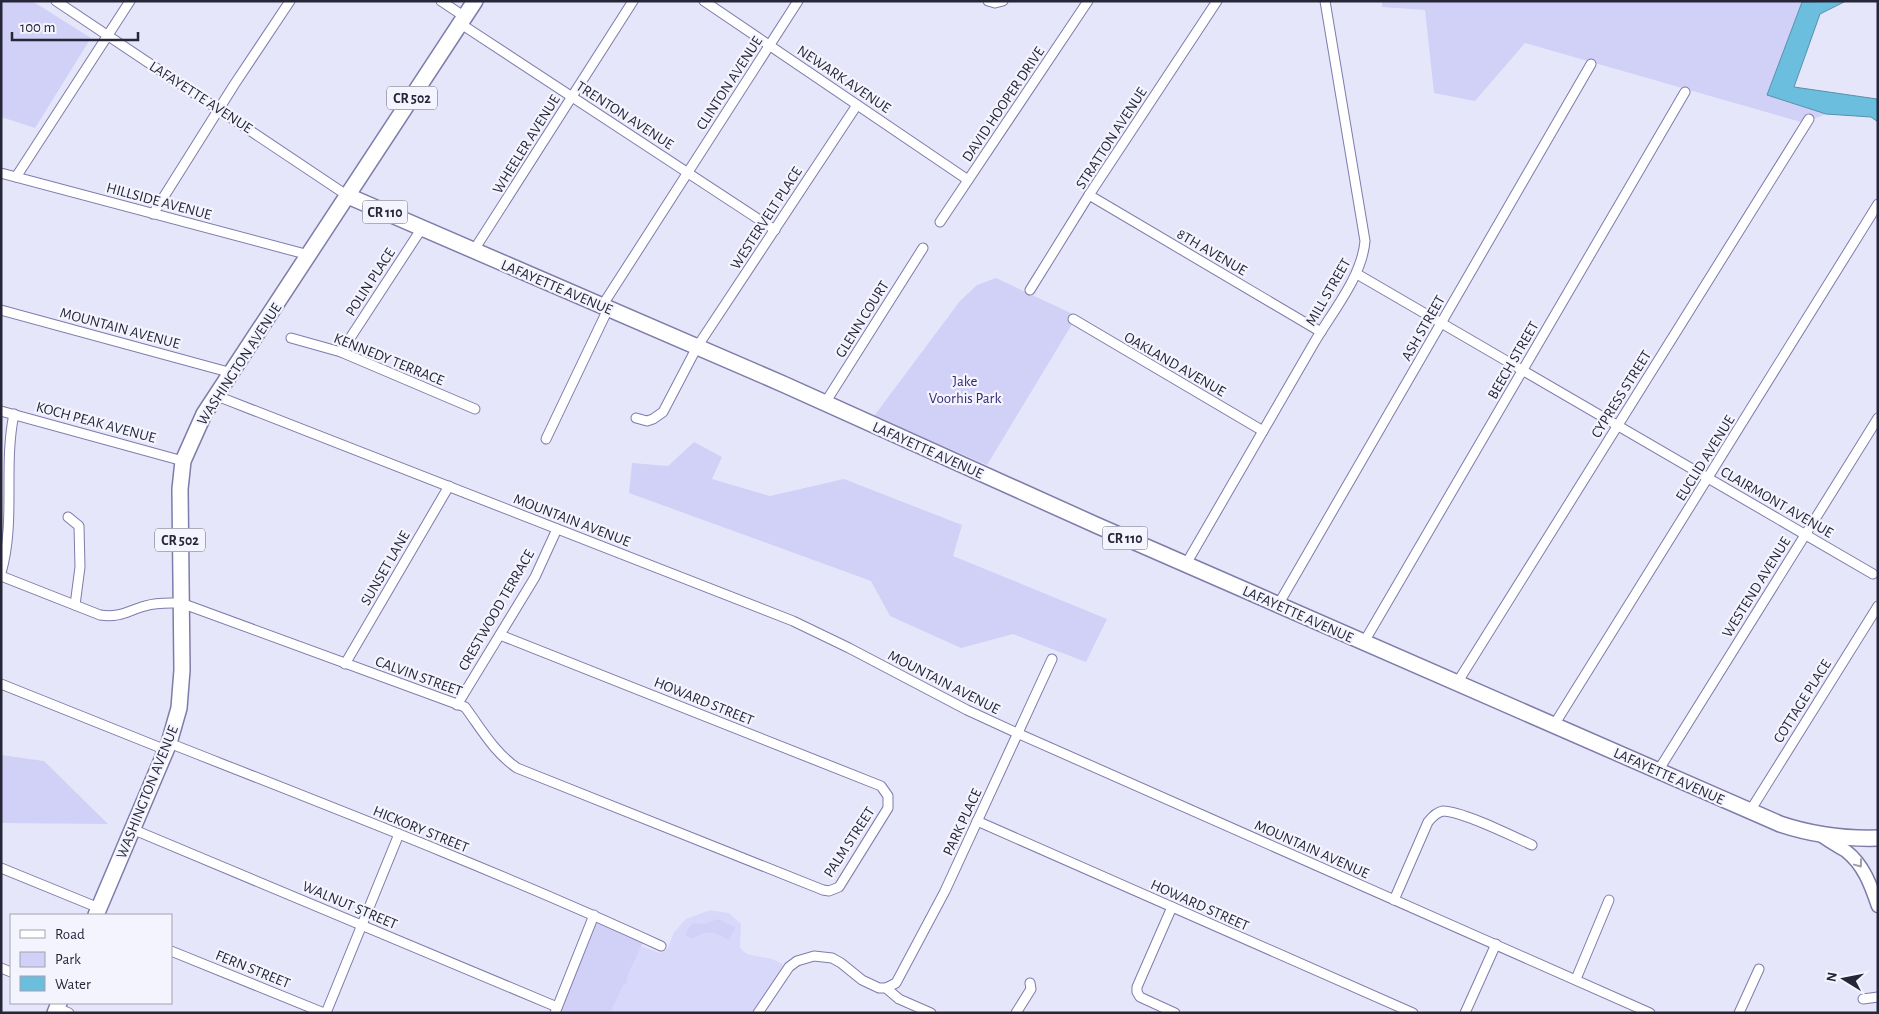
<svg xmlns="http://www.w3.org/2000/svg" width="1879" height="1014" font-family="'Alegreya Sans',sans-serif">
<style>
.built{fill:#d8d8fb}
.green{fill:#d1d0f7}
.water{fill:#6cbedf;stroke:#5790ad}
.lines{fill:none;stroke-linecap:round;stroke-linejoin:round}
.street-casing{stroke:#7e7caa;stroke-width:11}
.secondary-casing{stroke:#7e7caa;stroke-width:15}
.primary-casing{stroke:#7e7caa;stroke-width:18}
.street{stroke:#fff;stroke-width:9}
.secondary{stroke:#fff;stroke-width:12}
.primary{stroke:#fff;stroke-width:15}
.oneway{stroke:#9e9da6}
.labels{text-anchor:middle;stroke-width:4.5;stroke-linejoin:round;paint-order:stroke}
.shield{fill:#f4f4ff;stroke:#646474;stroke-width:1}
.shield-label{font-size:14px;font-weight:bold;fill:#272639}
.street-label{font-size:15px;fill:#272639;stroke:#f4f4ff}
.park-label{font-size:15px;fill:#362974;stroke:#f4f4ff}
</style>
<rect width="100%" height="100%" fill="#e6e6fb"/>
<polygon class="built" points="710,910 729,913 741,924 740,948 747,954 772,959 789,967 758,1013 560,1013 641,946 660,953 668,948 674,932 686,919"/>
<g class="green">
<polygon points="1,1 32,1 91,38 35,128 1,117"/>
<polygon points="1382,1 1802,1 1767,95 1826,114 1804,123 1525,43 1475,101 1434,93 1425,10 1382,7"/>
<polygon points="996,278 1077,316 987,465 874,416 960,301 977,285"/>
<polygon points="694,442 722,457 712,479 770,496 844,479 962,525 953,556 1107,619 1086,662 1013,634 961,648 890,616 871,581 629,493 632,463 668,466"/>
<polygon points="1,755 44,761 108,824 1,823"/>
<polygon points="595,919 646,936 628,974 626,984 623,985 610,1013 560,1013"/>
<path d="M718 919 735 927 729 940C720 936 711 929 702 934 697 936 695 938 690 938L686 935 688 928 693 923 704 924Z"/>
</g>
<polygon class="water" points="1846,1 1820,14 1794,87 1877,99 1878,122 1871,117 1826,114 1767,95 1802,2"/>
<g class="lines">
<defs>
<g id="street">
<polyline points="56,1 348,196"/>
<polyline points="441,1 465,17"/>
<polyline points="704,1 968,180"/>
<polyline points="988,1 995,3 1003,1"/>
<polyline points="461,24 775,230"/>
<polyline points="1,173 309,255"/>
<polyline points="16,177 130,1"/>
<polyline points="1089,195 1321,332"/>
<polyline points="153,214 234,85 290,1"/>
<polyline points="940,222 1088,1"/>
<polyline points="474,250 633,1"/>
<polyline points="1357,274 1873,574"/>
<polyline points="1030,290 1089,195 1217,1"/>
<polyline points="602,306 798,1"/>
<polyline points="1,310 232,373"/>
<polyline points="1073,319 1263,431"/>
<polyline points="291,338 341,352 475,409"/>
<polyline points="341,352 422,228"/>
<polyline points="217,396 793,621 849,648 967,710 1017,733 1650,1013"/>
<polyline points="825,403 923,248"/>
<polyline points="1,411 183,461"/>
<polyline points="636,418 647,421 653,419 663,412 697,347 857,105"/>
<polyline points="546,439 608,309"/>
<polyline points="68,517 79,526 80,567 75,605"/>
<path d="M1186 564C1229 490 1272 416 1314 343 1332 312 1362 277 1365 241L1325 1"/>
<path d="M1 573C16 521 3 467 14 414"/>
<path d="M1 576 100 615C120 618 127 611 145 606 157 602 169 603 181 603L465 707C482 730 494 752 517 768L823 890 829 891 839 887 888 808V796L881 786 500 635"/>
<polyline points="1278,605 1591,64"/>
<polyline points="1364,642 1685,92"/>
<polyline points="345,664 449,486"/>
<polyline points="1457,683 1809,119"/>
<polyline points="1,684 166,750"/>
<polyline points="457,705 535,577 557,529"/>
<polyline points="1554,725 1878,204"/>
<path d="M169 743C334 808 500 872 661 946"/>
<polyline points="1658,771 1878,418"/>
<polyline points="1750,811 1878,606"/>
<polyline points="977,821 1413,1013"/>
<polyline points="132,829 557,1007"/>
<polyline points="1,868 99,908"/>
<path d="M1394 900 1428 822C1432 817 1437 812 1443 811 1462 811 1512 836 1532 845"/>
<polyline points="1172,907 1137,987 1137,992 1140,997 1175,1013"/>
<polyline points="171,951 324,1013"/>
<polyline points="1,968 11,972"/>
<polyline points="1576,979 1609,900"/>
<polyline points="886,988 896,983 945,891 1052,659"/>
<polyline points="1863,999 1878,997"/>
<polyline points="57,1008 69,1013"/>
<polyline points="326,1013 399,834"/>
<polyline points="555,1013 594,915"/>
<polyline points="758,1013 789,967 797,961 814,956 832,958 841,963 862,980 879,988 886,988 899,999 931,1013"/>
<polyline points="1016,1013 1031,989 1030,983"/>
<polyline points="1465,1013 1496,944"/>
<polyline points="1739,1013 1759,969"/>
</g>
<path id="secondary" d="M1822 836C1830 842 1838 846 1846 851 1864 865 1871 886 1878 906"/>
<g id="primary">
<path d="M348 196 783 384 1096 525 1780 824C1813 835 1843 839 1878 838"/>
<polyline points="96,915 169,743 179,708 182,670 180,489 183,461 204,414 475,1"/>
<polyline points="55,1013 59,1003"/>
</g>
</defs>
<use href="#street" class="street-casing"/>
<use href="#secondary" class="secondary-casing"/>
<use href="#primary" class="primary-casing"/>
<use href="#street" class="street"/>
<use href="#secondary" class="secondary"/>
<use href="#primary" class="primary"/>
</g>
<defs><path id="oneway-chevron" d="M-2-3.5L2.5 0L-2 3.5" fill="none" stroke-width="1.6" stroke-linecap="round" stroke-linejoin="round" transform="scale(1.25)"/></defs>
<use class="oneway" href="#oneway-chevron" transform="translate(1859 864) rotate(53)"/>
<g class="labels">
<g class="shield">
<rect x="387" y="86.5" width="50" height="23" rx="4"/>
<rect x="362.5" y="200.5" width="45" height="23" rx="4"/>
<rect x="1102.5" y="526.5" width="45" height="23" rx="4"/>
<rect x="155" y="528.5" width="50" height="23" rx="4"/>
</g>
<g class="shield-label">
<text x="412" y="103">CR 502</text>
<text x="385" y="217">CR 110</text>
<text x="1125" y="543">CR 110</text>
<text x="180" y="545">CR 502</text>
</g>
<g class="street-label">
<text transform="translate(844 79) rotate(34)" y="5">NEWARK AVENUE</text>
<text transform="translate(729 83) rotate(-57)" y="5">CLINTON AVENUE</text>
<text transform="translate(201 97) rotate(33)" y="5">LAFAYETTE AVENUE</text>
<text transform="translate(1003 104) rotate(-56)" y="5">DAVID HOOPER DRIVE</text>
<text transform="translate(625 115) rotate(33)" y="5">TRENTON AVENUE</text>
<text transform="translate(1111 138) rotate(-57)" y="5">STRATTON AVENUE</text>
<text transform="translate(526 144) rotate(-58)" y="5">WHEELER AVENUE</text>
<text transform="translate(159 201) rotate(15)" y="5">HILLSIDE AVENUE</text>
<text transform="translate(766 218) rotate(-57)" y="5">WESTERVELT PLACE</text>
<text transform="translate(1212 252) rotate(30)" y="5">8TH AVENUE</text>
<text transform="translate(370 282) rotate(-57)" y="5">POLIN PLACE</text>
<text transform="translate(557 287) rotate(23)" y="5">LAFAYETTE AVENUE</text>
<text transform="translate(1328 292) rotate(-60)" y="5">MILL STREET</text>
<text transform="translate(862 319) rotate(-58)" y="5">GLENN COURT</text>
<text transform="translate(120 328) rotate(15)" y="5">MOUNTAIN AVENUE</text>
<text transform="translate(1423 328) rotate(-60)" y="5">ASH STREET</text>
<text transform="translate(389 359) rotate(22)" y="5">KENNEDY TERRACE</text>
<text transform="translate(1513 360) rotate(-60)" y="5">BEECH STREET</text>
<text transform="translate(239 364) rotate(-57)" y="5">WASHINGTON AVENUE</text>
<text transform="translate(1175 364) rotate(30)" y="5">OAKLAND AVENUE</text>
<text transform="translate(1621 394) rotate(-58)" y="5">CYPRESS STREET</text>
<text transform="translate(96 422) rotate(15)" y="5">KOCH PEAK AVENUE</text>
<text transform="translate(928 450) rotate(24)" y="5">LAFAYETTE AVENUE</text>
<text transform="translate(1705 458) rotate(-58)" y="5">EUCLID AVENUE</text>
<text transform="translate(1777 502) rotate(30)" y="5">CLAIRMONT AVENUE</text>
<text transform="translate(572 520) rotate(21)" y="5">MOUNTAIN AVENUE</text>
<text transform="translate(385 568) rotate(-60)" y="5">SUNSET LANE</text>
<text transform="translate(1756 587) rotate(-58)" y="5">WESTEND AVENUE</text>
<text transform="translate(496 610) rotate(-60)" y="5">CRESTWOOD TERRACE</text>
<text transform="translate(1298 614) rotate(24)" y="5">LAFAYETTE AVENUE</text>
<text transform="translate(419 676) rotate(20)" y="5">CALVIN STREET</text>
<text transform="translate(944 682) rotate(27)" y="5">MOUNTAIN AVENUE</text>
<text transform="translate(704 701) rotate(22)" y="5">HOWARD STREET</text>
<text transform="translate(1802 701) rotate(-58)" y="5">COTTAGE PLACE</text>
<text transform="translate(1669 776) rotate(24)" y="5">LAFAYETTE AVENUE</text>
<text transform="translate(147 792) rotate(-68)" y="5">WASHINGTON AVENUE</text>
<text transform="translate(962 822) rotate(-65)" y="5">PARK PLACE</text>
<text transform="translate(421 829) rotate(22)" y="5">HICKORY STREET</text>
<text transform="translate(849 842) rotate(-57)" y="5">PALM STREET</text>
<text transform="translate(1312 849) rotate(24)" y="5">MOUNTAIN AVENUE</text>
<text transform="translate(350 905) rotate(23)" y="5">WALNUT STREET</text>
<text transform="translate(1200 905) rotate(24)" y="5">HOWARD STREET</text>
<text transform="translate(253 969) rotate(22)" y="5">FERN STREET</text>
</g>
<g class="park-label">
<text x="965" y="386">Jake<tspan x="965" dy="17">Voorhis Park</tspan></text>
</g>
</g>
<rect width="1879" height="1014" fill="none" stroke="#272639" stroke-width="5"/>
<rect x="10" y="914" width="162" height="90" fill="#f4f4ff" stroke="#a2a2b0"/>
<rect x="20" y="930" width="25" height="8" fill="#ffffff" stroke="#a2a2b0"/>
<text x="55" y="939" font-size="15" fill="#272639">Road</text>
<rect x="20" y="952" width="25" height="15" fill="#d1d0f7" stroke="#a2a2b0"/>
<text x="55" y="964" font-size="15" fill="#272639">Park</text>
<rect x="20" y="976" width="25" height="15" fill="#6cbedf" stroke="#a2a2b0"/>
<text x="55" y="989" font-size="15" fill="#272639">Water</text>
<g transform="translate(1844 979) rotate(280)" stroke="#f4f4ff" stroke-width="4" paint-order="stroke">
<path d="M0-4L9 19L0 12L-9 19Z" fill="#272639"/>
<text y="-8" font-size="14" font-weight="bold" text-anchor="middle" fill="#272639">N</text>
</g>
<path d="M12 32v8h126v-8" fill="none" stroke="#272639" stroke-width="2.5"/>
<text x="20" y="32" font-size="15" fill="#272639" stroke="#f4f4ff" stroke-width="4" paint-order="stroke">100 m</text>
</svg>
